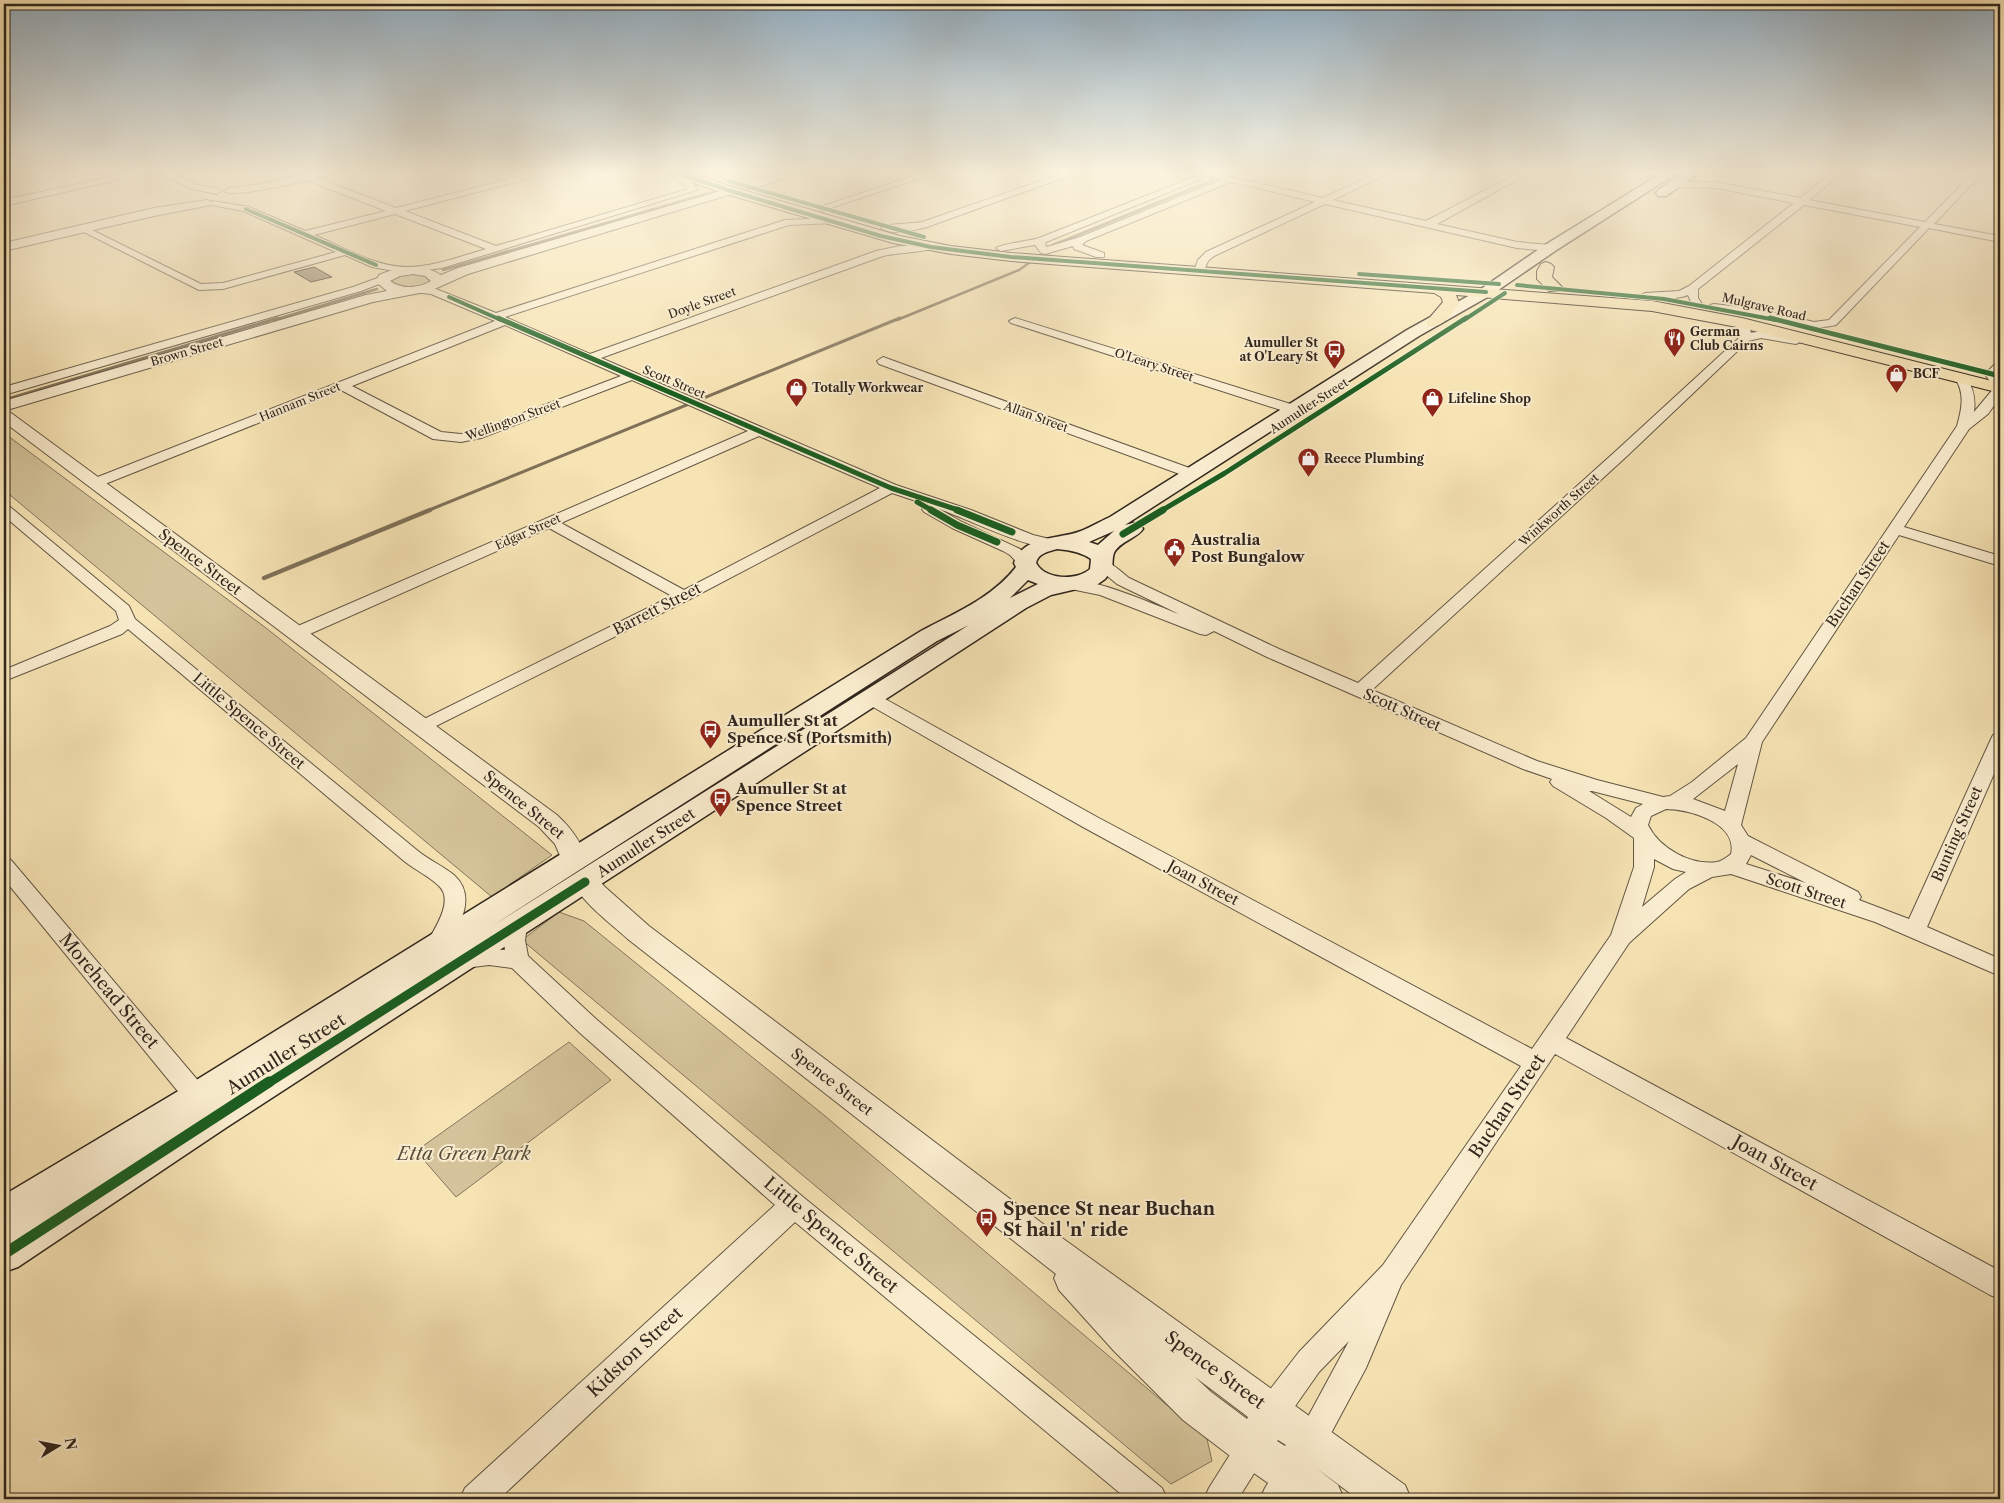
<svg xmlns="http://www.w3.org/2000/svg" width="2004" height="1503" font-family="'Libre Caslon Text',serif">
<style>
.green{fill:#d5c49b;stroke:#82755c}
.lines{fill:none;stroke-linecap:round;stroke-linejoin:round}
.stream-far2{stroke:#7f7159;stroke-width:2.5}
.stream-far1{stroke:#7f7159;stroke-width:3}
.stream{stroke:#7f7159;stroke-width:4.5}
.building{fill:#97896c;stroke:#30261d}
.minor-casing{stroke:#625643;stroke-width:2}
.tertiary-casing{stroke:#625643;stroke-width:2}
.secondary-casing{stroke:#30261d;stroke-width:3}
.primary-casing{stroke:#30261d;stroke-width:2}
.minor{fill:#faedcf;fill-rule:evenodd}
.tertiary{fill:#faedcf;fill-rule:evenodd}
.secondary{fill:#faedcf;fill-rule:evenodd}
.primary{fill:#f7e4b5;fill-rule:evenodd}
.cycleway-far4-casing{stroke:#faedcf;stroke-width:5.5}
.cycleway-far3-casing{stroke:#faedcf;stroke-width:7}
.cycleway-far2-casing{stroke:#faedcf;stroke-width:9}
.cycleway-far1-casing{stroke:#faedcf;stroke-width:12}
.cycleway-casing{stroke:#faedcf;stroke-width:14}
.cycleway-far4{stroke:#1b5e20;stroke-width:4}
.cycleway-far3{stroke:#1b5e20;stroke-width:5}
.cycleway-far2{stroke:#1b5e20;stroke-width:7}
.cycleway-far1{stroke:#1b5e20;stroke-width:9}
.cycleway{stroke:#1b5e20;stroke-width:11}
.labels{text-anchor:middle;stroke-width:4;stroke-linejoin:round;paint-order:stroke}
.far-street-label{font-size:12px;fill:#30261d;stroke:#faedcf}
.far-poi-label{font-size:12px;font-weight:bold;fill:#30261d;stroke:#faedcf;text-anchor:start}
.poi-label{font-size:15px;font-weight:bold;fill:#30261d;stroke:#faedcf;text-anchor:start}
.street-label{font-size:15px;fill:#30261d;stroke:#faedcf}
.near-street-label{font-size:18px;fill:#30261d;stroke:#faedcf}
.near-park-label{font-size:18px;font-style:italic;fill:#594e3c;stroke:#faedcf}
.near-poi-label{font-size:18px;font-weight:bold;fill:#30261d;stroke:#faedcf;text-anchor:start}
</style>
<rect width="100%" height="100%" fill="#f7e4b5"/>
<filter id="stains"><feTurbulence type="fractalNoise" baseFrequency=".004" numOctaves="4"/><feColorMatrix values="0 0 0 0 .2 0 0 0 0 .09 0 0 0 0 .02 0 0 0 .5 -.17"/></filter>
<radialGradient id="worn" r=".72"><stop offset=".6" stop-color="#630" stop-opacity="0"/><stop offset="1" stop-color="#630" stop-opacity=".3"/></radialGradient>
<g class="green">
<path d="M402 273C411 274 425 272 430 282 419 289 404 288 392 282L391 280Z"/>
<polygon points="4,433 266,628 552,855 492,897 4,490"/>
<polygon points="559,912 584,921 825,1116 1207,1439 1212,1461 1171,1484 522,940"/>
<polygon points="569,1042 611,1080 456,1197 416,1151"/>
</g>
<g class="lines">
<g class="stream-far2">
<polyline points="1223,176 1234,171"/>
<polyline points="761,177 783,171"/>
<polyline points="1053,245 1213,180"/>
<polyline points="443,270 713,192"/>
<polyline points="274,320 377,289"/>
<polyline points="897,320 1019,270 1029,263"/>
</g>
<g class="stream-far1">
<polyline points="11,398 278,318"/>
<polyline points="427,511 900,318"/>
</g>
<polyline class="stream" points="264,578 430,510"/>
</g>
<polygon class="building" points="314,267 332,277 311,282 294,272"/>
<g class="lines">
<defs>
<g id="minor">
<polygon points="137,171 167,171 197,185 220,189 221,191 217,194 192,189 155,171 4,206 4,200"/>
<path d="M484 171H497L516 178 541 171H557L405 211 496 246 688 189 673 175V171H679L694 184 697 190 442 268 406 273 372 267 345 255 223 289 199 290 78 229 83 226 86 227 201 284 223 283 336 252 243 211 212 205V201L249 207 305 231 386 211 304 179V175H310L396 208 506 180ZM395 214 486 249C461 256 434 267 407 267 375 267 343 247 314 235Z"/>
<polygon points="927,171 941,171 825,210 822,211 817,208"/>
<path d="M1069 171H1082L927 227C915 230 891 236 881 228 887 223 912 224 922 222Z"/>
<path d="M1189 171H1206L1323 198 1381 171H1393L1333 200 1426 221 1522 171H1533L1437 224 1517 242 1550 245 1555 248 1550 251 1517 248 1325 204 1214 256 1208 261 1203 273H1195L1194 271 1198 260 1206 252 1315 202 1231 182 1086 241 1082 245 1104 253V257H1096L1074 249 1073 246 1045 254 1041 253 1035 245 1001 251 996 248C1002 244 1029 241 1039 238L1194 177 1201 179 1046 242 1045 245 1047 247 1080 237 1221 180Z"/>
<path d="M1641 171H1675L1676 173C1669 178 1648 176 1641 171Z"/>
<path d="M1834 171H1844L1809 200 1925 222 1975 171H1984L1934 224 2000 236V242L1929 228 1836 325C1808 332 1783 319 1756 315 1741 313 1725 313 1710 309L1709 307 1710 305 1714 304 1758 309 1814 322 1829 320 1920 227 1804 205 1698 289V298L1702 304 1701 306H1693L1688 295C1679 299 1646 302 1640 296L1645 293 1679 291 1689 286 1794 203 1715 188 1676 187 1672 184 1673 182H1715L1800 198Z"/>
<path d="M831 218 836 221 834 223 789 225 505 317 590 354 876 251 900 246 935 245 936 247C930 252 894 253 883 256L601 358 896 485 971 510 1033 535 1058 541 1061 544 1058 547C1034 553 966 518 939 509L962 522 1020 549 1033 563 1030 566H1020L1010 555 1003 551 952 528 924 512 922 509 928 505 892 493 690 599 422 733 416 731 413 727 416 723 672 596 549 528 303 637H291L289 633 291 629 748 431 632 380 481 438 461 442 433 439 341 390 100 486H90L88 483 90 480 495 321 431 294 412 292 411 290 412 288 436 289 496 313 785 220ZM505 325 621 376 473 432 461 434 441 432 352 386ZM759 436 880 488 684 590 561 523Z"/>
<polygon points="383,276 388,279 387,281 361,291 4,395 4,387 353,287"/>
<polygon points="1015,318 1297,406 1298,409 1297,412 1287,412 1011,323 1009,321"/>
<path d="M1742 320 1748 323 1751 333 1761 331 1800 339 1802 341 1796 344 1761 338 1748 341 1627 456 1372 690 1537 761 1597 780 1663 797 1670 796 1692 782 1746 738 1957 426C1962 408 1965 394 1955 378L1957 375H1965C1973 387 1976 398 1974 412L1994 388 1985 374 1996 363 2000 362V372L1997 375 2000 379V397L1988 414 1969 429 1904 527 2000 556V566L1899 535 1762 742 1741 825 1748 836 1858 892 1861 897 1859 900 1909 919 1991 739 1993 735 2000 733V760L1927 927 2000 959V976L1875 922 1731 874 1712 877 1689 889 1629 943 1566 1038 2000 1271V1299L1990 1295 1555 1054 1401 1285 1366 1368 1322 1450 1311 1454 1300 1450 1296 1439 1349 1341 1319 1372 1284 1422 1273 1426 1262 1422 1258 1411 1262 1400 1299 1352 1383 1265 1521 1066 1083 827 866 703 863 699 866 695 872 694 878 695 1097 817 1532 1049 1611 935 1634 867V838L1606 818 1553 786 1550 782 1552 779 1523 769 1267 657 1214 631 1206 635 1200 634 1100 595 1061 587 1059 584 1061 581C1088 574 1152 604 1179 614L1117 584 1094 565 1097 562C1109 559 1119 570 1129 578L1279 649 1358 683 1617 450 1739 338 1740 331 1736 323ZM1738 764 1725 811 1693 799ZM1589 791H1592L1643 804 1636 808 1631 817ZM1666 809C1689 809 1738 823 1731 854 1727 857 1722 861 1717 862 1691 866 1659 848 1648 825L1651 816ZM1751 855 1806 883 1746 864ZM1654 859 1673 869 1686 872 1675 879 1642 907 1654 867Z"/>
<polygon points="883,357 1195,470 1197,473 1195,476 1185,476 879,364 877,361"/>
<path d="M4 505 9 506 129 606 135 619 418 851C429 860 443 866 454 875 479 898 457 929 444 952L436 954 428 952 425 946C433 931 455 901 439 886 429 876 415 870 404 861L128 629 122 634 4 681V670L110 626 119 620 116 611 4 516Z"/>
<polygon points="4,858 11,860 212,1097 215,1104 212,1111 203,1114 194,1111 4,879"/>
<path d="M516 918 524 920 527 926 525 940 528 956 596 1019 803 1197 1162 1488 1167 1499H1127L795 1222 499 1499H460L465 1488 775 1205 580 1033 512 968 489 965 465 968 457 966 454 960 457 954 489 949 505 950C503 940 503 930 508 920Z"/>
<polygon points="1252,1433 1263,1437 1267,1448 1263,1459 1238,1499 1204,1499 1209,1488 1241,1437"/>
<polygon points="1291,1459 1302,1464 1307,1475 1294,1499 1260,1499 1265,1488 1280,1464"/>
</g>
<g id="tertiary">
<path d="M315 171H336L335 173C318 177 233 200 224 191L230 188 261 184Z"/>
<path d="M701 171C711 171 756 175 761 180L790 171H808L749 190 743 187 750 183 736 182Z"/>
<path d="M731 188 737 191 735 193 468 274 430 291 373 302 7 410 557 815C571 828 581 841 586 859L582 865 573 868 564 865 555 844 539 827 4 422V401L366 295 387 291 376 282 379 275C400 266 421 263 441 275L458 268ZM413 274 425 276 431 281C419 288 402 290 390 281L400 276Z"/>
<polygon points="207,200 213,203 211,205 154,216 4,251 4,243 154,208"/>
<path d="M585 873 594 875 605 887 649 926 1051 1230 1405 1485 1411 1499H1358L1316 1468 1338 1485 1344 1499H1291L1238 1462 1183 1420 1114 1351 1059 1290 1054 1278 1056 1274 629 940C609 922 585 905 572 882L576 875ZM1195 1377 1248 1417 1247 1419 1211 1392ZM1278 1440 1286 1445 1285 1446 1277 1441Z"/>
</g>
<g id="secondary">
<path d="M1665 171H1680L1555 251 1491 295 1419 336 1125 525 1133 523 1140 525 1143 529C1136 539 1120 541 1114 553 1112 558 1113 564 1112 570L1105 579 1098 584 1051 595 1026 608 227 1127 18 1267 4 1272V1233L7 1231 4 1232V1195L185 1087 921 631C955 613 992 598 1016 567L1014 563C1023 535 1058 540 1081 531 1091 527 1101 521 1110 517L1407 330 1481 289 1545 245ZM1114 531 1098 545 1089 542ZM1057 549C1069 550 1081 552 1091 559L1090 569C1077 581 1045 580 1036 563 1038 553 1048 552 1057 549ZM1028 580 1038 584 1010 598ZM969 625 492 926 937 641Z"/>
<polygon points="1687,171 1702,171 1666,196 1658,196 1656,193 1658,190"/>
</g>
<g id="primary">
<path d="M666 171H685L736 188 900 236 951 246 1011 253 1652 301 1742 318 2000 383V393L1742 328 1652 311 1456 295 1459 303C1452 314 1442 329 1428 326L1426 322 1443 302 1441 297 1434 293 1011 261 951 254 893 243 726 194 668 174Z"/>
<polygon points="1546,262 1551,264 1554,267 1552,277 1563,288 1561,291 1549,291 1537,279 1537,271 1541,264"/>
</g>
</defs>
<use href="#minor" class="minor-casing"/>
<use href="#tertiary" class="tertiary-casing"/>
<use href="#secondary" class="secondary-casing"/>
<use href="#primary" class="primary-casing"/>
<use href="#minor" class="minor"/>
<use href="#tertiary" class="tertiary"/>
<use href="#secondary" class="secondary"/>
<use href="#primary" class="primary"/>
<defs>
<g id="cycleway-far4">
<polyline points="672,171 731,191 881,236 931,247 1011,257 1486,292"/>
<polyline points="728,181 924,237"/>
<polyline points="246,209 376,265"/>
<polyline points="1359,274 1499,284"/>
<polyline points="1517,285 1664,299 1776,320"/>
<polyline points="449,297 501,320"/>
<polyline points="1464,320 1505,293"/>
</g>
<g id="cycleway-far3">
<polyline points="498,318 891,488 961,511"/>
<polyline points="1770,318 2000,376"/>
<polyline points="917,502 933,511"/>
<polyline points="1161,511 1225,473 1466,318"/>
</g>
<g id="cycleway-far2">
<polyline points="931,510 957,525 997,542"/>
<polyline points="957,510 1012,532"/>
<polyline points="1123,534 1163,510"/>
</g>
<polyline id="cycleway-far1" points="267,1084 585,882"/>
<polyline id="cycleway" points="4,1254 269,1082"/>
</defs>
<use href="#cycleway-far4" class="cycleway-far4-casing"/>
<use href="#cycleway-far3" class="cycleway-far3-casing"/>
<use href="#cycleway-far2" class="cycleway-far2-casing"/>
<use href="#cycleway-far1" class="cycleway-far1-casing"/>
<use href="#cycleway" class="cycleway-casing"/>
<use href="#cycleway-far4" class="cycleway-far4"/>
<use href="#cycleway-far3" class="cycleway-far3"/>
<use href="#cycleway-far2" class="cycleway-far2"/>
<use href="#cycleway-far1" class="cycleway-far1"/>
<use href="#cycleway" class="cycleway"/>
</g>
<linearGradient id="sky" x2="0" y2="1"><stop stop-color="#93adbf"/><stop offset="0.45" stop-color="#fbf3de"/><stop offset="1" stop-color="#fbf3de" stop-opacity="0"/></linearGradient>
<rect width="2004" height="382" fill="url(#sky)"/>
<defs>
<symbol id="restaurant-pin" viewBox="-11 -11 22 30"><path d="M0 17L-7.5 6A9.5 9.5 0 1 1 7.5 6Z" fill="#8f2418" stroke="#faedcf"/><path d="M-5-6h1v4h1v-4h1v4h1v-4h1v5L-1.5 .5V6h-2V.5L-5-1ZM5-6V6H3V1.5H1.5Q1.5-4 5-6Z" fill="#fff"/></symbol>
<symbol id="bus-pin" viewBox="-11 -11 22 30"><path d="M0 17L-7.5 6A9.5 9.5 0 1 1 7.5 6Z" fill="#8f2418" stroke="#faedcf"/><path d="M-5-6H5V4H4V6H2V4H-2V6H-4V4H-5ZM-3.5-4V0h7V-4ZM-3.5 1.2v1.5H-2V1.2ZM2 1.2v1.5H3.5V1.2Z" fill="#fff"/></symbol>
<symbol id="shop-pin" viewBox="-11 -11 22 30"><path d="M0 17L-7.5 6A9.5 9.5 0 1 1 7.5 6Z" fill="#8f2418" stroke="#faedcf"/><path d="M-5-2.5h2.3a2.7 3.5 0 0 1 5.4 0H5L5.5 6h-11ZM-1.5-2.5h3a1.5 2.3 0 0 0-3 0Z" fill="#fff"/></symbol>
<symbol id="civic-pin" viewBox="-11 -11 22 30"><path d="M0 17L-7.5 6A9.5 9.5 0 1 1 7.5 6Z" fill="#8f2418" stroke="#faedcf"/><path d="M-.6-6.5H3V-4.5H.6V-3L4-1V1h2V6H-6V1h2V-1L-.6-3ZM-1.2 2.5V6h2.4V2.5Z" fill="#fff"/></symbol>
</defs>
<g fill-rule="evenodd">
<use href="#restaurant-pin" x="1662" y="326" width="25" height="34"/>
<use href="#bus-pin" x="1322" y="338" width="25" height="34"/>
<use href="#shop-pin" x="1884" y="362" width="25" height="34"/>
<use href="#shop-pin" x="784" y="376" width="25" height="34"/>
<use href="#shop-pin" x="1420" y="386" width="25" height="34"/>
<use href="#shop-pin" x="1296" y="446" width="25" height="34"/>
<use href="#civic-pin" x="1162" y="536" width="25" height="34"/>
<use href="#bus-pin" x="698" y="718" width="25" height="34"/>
<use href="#bus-pin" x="708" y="786" width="25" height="34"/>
<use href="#bus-pin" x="974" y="1206" width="25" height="34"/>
</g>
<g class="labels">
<g class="far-street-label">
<text transform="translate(702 303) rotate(-20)" y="4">Doyle Street</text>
<text transform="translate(1764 307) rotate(13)" y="4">Mulgrave Road</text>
<text transform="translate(187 352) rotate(-16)" y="4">Brown Street</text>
<text transform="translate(1154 365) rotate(18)" y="4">O'Leary Street</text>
<text transform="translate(674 382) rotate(23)" y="4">Scott Street</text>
<text transform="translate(300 402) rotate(-22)" y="4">Hannam Street</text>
<text transform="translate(1309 406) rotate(-33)" y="4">Aumuller Street</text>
<text transform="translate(1036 417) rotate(20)" y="4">Allan Street</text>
<text transform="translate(513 420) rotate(-20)" y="4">Wellington Street</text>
<text transform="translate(1559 510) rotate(-42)" y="4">Winkworth Street</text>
<text transform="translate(528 532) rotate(-24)" y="4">Edgar Street</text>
</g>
<g class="far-poi-label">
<text x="1690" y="336">German<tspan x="1690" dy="14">Club Cairns</tspan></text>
<text x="1318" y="347" text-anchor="end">Aumuller St<tspan x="1318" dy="14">at O'Leary St</tspan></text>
<text x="1913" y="378">BCF</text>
<text x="812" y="392">Totally Workwear</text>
<text x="1448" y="403">Lifeline Shop</text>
<text x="1324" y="463">Reece Plumbing</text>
</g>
<g class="poi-label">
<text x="1191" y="545">Australia<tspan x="1191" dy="17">Post Bungalow</tspan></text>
<text x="727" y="726">Aumuller St at<tspan x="727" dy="17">Spence St (Portsmith)</tspan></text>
<text x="736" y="794">Aumuller St at<tspan x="736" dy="17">Spence Street</tspan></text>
</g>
<g class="street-label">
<text transform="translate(200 562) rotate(37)" y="5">Spence Street</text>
<text transform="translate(1858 584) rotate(-56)" y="5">Buchan Street</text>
<text transform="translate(657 609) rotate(-27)" y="5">Barrett Street</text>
<text transform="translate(1402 710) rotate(24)" y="5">Scott Street</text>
<text transform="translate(249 721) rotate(40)" y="5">Little Spence Street</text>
<text transform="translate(524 805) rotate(39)" y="5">Spence Street</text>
<text transform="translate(1957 834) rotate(-66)" y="5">Bunting Street</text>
<text transform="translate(646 843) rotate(-33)" y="5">Aumuller Street</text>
<text transform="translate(1203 883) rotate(28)" y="5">Joan Street</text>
<text transform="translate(1806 891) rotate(18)" y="5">Scott Street</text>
<text transform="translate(832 1082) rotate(38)" y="5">Spence Street</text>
</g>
<g class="near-street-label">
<text transform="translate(109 991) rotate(50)" y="6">Morehead Street</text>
<text transform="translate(286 1054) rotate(-32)" y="6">Aumuller Street</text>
<text transform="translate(1507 1106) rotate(-56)" y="6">Buchan Street</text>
<text transform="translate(1775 1163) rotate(29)" y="6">Joan Street</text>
<text transform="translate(831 1235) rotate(40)" y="6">Little Spence Street</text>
<text transform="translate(635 1352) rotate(-43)" y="6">Kidston Street</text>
<text transform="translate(1215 1370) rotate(36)" y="6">Spence Street</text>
</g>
<g class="near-park-label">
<text x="464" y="1160">Etta Green Park</text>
</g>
<g class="near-poi-label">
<text x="1003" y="1215">Spence St near Buchan<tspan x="1003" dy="21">St hail 'n' ride</tspan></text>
</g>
</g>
<rect width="2004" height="1503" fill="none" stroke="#f7e4b5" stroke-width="20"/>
<rect x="5" y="5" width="1994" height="1493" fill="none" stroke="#30261d" stroke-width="2.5"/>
<rect x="10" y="10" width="1984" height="1483" fill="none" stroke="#30261d"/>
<g transform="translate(58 1446) rotate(80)" stroke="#faedcf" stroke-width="4" paint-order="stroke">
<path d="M0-4L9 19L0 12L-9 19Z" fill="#30261d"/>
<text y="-8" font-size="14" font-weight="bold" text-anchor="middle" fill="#30261d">N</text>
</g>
<rect width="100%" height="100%" filter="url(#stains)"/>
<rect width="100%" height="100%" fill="url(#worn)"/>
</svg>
